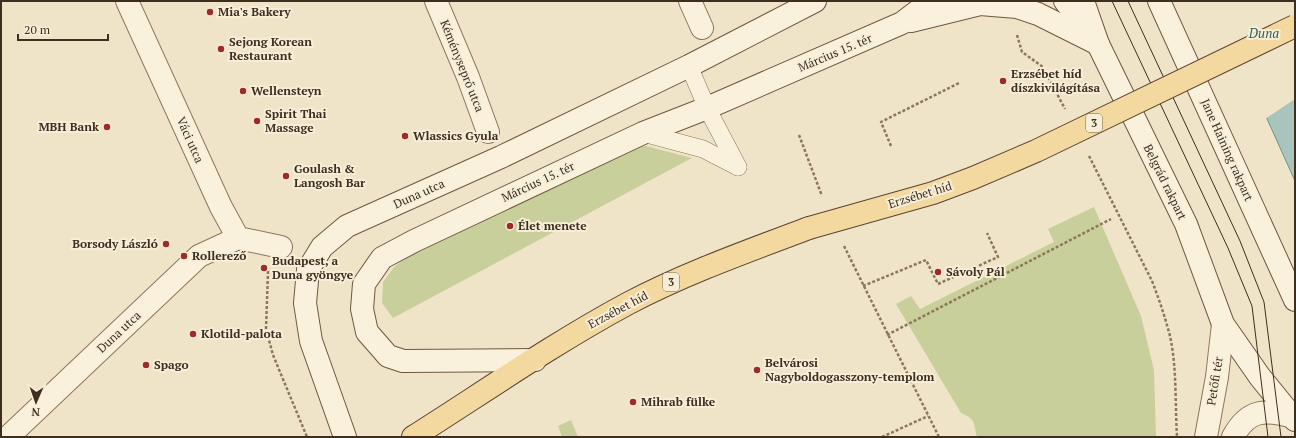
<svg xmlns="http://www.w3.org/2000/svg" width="1296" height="438" font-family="'PT Serif',serif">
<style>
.green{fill:#c9cf9b}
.water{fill:#a9c4bc;stroke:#6f938a}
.pier{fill:#f0e4c8}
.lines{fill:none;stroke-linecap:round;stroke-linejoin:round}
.lane-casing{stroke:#8d765c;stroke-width:18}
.street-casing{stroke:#8d765c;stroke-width:24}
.secondary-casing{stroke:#6f573f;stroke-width:24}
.primary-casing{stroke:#5b4430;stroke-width:24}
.path{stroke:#8d765c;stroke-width:2.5;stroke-dasharray:3 2;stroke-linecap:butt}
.lane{stroke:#faf1dc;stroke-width:17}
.street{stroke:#faf1dc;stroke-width:22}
.secondary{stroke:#faf1dc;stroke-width:22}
.primary{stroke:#f3d9a0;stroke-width:22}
.tram{stroke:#3d2e20;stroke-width:1}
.primary-bridge-casing{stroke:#5b4430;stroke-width:24;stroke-linecap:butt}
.primary-bridge{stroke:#f3d9a0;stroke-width:22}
.poi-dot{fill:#9e2a2b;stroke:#f7eed8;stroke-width:1.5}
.labels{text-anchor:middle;stroke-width:4;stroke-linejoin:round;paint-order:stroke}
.shield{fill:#f7eed8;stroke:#756857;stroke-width:1}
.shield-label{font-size:11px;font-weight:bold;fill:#3d2e20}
.poi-label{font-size:12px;font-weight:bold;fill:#3d2e20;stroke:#f7eed8;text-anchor:start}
.street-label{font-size:12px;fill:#3d2e20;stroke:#f7eed8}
.water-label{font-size:13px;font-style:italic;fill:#2f5d5a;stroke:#f7eed8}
</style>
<rect width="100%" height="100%" fill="#f0e4c8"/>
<g class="green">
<polygon points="642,145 692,158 393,318 382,303 383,282 394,267 411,254"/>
<path d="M1094 207 1141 316 1154 370 1156 437H977C973 423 977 420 961 413L896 304 911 296 920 309 1054 242 1048 229Z"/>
<polygon points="571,420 578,437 562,437 558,426"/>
</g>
<polygon class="water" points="1214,1 1295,1 1295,181"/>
<polygon class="pier" points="1212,1 1295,1 1295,99 1265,119"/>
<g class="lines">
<defs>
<g id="lane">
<polyline points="689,66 707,108 738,167"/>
<polyline points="643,133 703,149 738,167"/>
</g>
<g id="street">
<polyline points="127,1 221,207 238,238 281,247"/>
<polyline points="436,1 468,77 488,132"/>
<polyline points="690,1 702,28"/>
<polyline points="8,437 199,256 238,238"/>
<polyline points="1206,437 1217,377 1223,324"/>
<path d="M1233 437C1248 409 1265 409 1293 417"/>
</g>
<g id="secondary">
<polyline points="1065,1 1086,29"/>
<polyline points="1083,1 1098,44 1186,224 1223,324 1260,377 1295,420"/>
<polyline points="1159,1 1295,300"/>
<polyline points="911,21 980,4 1017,7 1038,14 1098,44"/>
<polyline points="535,360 403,361 388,356 367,332 362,309 364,284 382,258 414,241 643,133 707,108 902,23 931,1"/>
<polyline points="345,437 311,341 305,303 308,270 322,247 347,226 501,157 689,66 815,1"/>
</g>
<path id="primary" d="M413 437C484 392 553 344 627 304 686 273 748 251 809 228"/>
</defs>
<use href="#lane" class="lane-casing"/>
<use href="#street" class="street-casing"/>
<use href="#secondary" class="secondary-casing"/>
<use href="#primary" class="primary-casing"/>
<g class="path">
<polyline points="1017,35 1022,52 1043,67 1065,109"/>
<polyline points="799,135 822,196"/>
<polyline points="891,146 881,122 959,83"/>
<path d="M1089 156 1152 281C1159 299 1165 317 1170 336 1177 368 1175 404 1177 437"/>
<polyline points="844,246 939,437"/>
<polyline points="268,271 266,329 273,355 307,437"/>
<polyline points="863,286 926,260 938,284 998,257 987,233"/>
<polyline points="887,335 1111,219"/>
<polyline points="882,437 928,416"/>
</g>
<use href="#lane" class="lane"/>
<use href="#street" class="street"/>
<use href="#secondary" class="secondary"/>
<use href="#primary" class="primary"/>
<g class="tram">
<polyline points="1112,1 1228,248 1252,306 1268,437"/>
<polyline points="1128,1 1240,241 1264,302 1281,437"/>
</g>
<defs>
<polyline id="primary-bridge" points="809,228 933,193 973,178 1036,151 1295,26"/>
</defs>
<use href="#primary-bridge" class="primary-bridge-casing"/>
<use href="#primary-bridge" class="primary-bridge"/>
</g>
<g class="poi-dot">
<circle cx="210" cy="12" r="4"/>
<circle cx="221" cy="49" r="4"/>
<circle cx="1003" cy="81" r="4"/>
<circle cx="243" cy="91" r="4"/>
<circle cx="257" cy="121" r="4"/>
<circle cx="107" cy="127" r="4"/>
<circle cx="405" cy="136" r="4"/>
<circle cx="286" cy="176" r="4"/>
<circle cx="510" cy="226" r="4"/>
<circle cx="166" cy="244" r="4"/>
<circle cx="184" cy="256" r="4"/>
<circle cx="264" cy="268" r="4"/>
<circle cx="938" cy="272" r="4"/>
<circle cx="193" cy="334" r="4"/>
<circle cx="146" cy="365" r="4"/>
<circle cx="757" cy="370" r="4"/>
<circle cx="633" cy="402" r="4"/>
</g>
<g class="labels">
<g class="shield">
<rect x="1086" y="114" width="16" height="18" rx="3"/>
<rect x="663" y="273" width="16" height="18" rx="3"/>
</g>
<g class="shield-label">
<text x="1094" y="127">3</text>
<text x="671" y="286">3</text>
</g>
<g class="poi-label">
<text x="218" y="16">Mia's Bakery</text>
<text x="229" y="46">Sejong Korean<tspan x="229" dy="14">Restaurant</tspan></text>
<text x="1011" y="78">Erzsébet híd<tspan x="1011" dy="14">díszkivilágítása</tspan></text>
<text x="251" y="95">Wellensteyn</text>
<text x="265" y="118">Spirit Thai<tspan x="265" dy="14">Massage</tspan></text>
<text x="99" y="131" text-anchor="end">MBH Bank</text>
<text x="413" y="140">Wlassics Gyula</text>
<text x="294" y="173">Goulash &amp;<tspan x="294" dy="14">Langosh Bar</tspan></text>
<text x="518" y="230">Élet menete</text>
<text x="158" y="248" text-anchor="end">Borsody László</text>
<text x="192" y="260">Rollerező</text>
<text x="272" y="265">Budapest, a<tspan x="272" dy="14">Duna gyöngye</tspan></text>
<text x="946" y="276">Sávoly Pál</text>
<text x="201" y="338">Klotild-palota</text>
<text x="765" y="367">Belvárosi<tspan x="765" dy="14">Nagyboldogasszony-templom</tspan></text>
<text x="154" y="369">Spago</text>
<text x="641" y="406">Mihrab fülke</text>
</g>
<g class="street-label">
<text transform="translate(835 53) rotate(-23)" y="4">Március 15. tér</text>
<text transform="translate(462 66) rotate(68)" y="4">Kéményseprő utca</text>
<text transform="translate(190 140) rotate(66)" y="4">Váci utca</text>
<text transform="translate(1227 150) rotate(66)" y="4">Jane Haining rakpart</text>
<text transform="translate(538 182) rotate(-25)" y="4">Március 15. tér</text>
<text transform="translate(1165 182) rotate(64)" y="4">Belgrád rakpart</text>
<text transform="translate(419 194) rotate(-24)" y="4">Duna utca</text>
<text transform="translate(920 195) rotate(-17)" y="4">Erzsébet híd</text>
<text transform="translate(618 310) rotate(-28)" y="4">Erzsébet híd</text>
<text transform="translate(119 332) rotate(-43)" y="4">Duna utca</text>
<text transform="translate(1215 381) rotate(-81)" y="4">Petőfi tér</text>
</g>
<g class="water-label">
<text x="1264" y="38">Duna</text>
</g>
</g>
<rect width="1296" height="438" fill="none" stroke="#3d2e20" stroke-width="4"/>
<g transform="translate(36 402) rotate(182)" stroke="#f7eed8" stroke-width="3" paint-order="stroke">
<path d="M0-3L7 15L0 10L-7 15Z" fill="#3d2e20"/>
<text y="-6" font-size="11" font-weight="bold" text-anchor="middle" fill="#3d2e20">N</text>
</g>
<path d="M18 34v6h90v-6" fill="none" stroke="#3d2e20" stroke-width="2"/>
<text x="24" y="34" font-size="12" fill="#3d2e20" stroke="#f7eed8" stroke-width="3" paint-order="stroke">20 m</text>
</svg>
